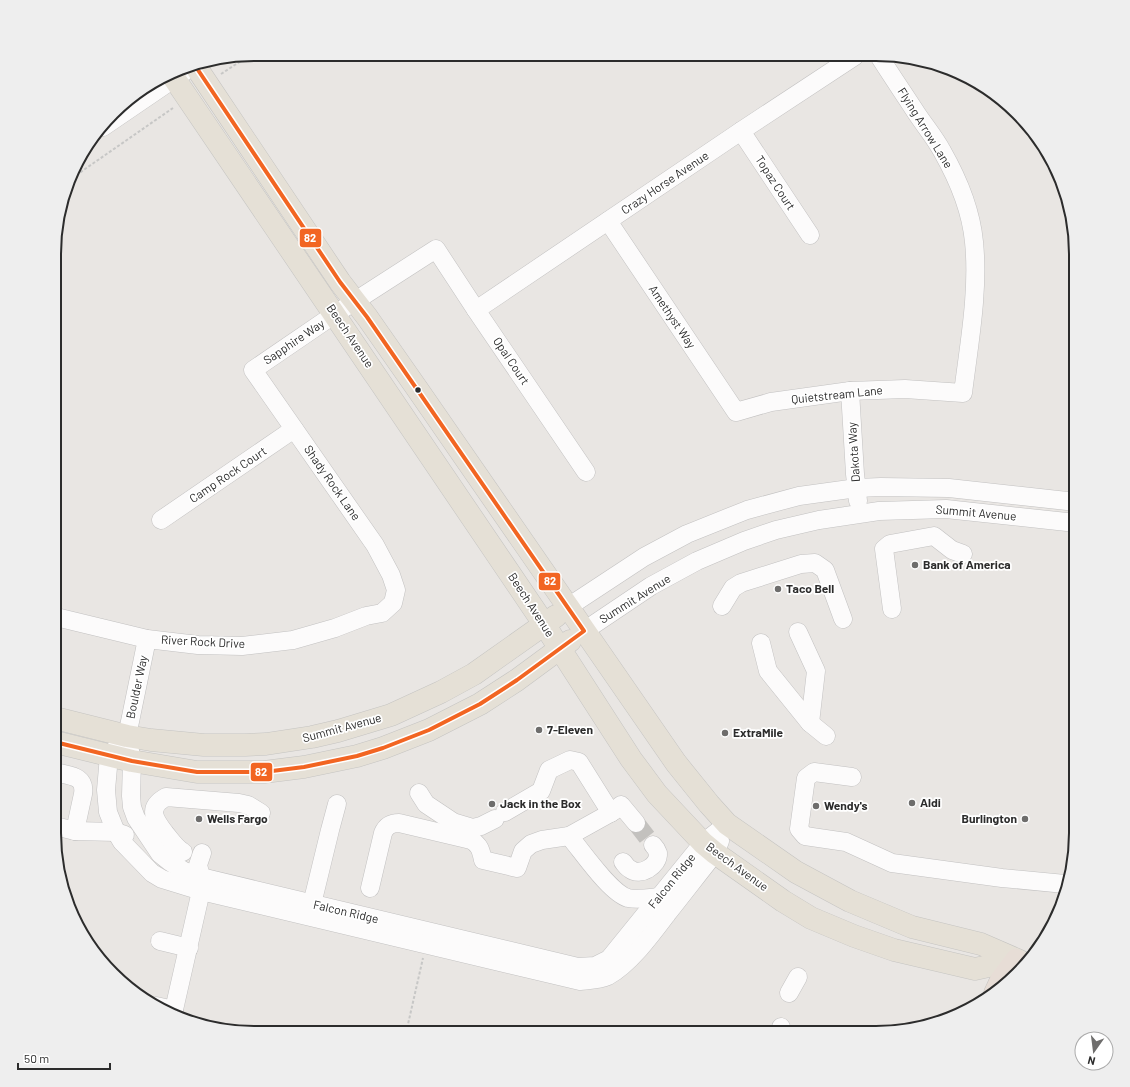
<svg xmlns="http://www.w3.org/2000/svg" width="1130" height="1087" font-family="Barlow,sans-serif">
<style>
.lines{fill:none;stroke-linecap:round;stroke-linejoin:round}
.minor-tunnel{stroke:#c3c1be;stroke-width:18;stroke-dasharray:18 9;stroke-linecap:butt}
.minor-casing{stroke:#c2c1c1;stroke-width:19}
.major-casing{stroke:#c5c4c2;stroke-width:23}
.highway-casing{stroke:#c5c4c2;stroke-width:23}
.path{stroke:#c7c7c6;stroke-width:2;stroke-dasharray:3 2;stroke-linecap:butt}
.minor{stroke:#fcfbfb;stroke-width:18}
.major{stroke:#e5e0d6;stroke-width:22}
.highway{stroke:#e7ddd6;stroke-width:22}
.bus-1-casing{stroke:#fff;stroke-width:7}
.bus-1{stroke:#f26522;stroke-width:4}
.bus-dot{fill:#2c2c2c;stroke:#fff;stroke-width:1.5}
.poi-dot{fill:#6e6d6c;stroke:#fff;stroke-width:1.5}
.labels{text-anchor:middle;stroke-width:3.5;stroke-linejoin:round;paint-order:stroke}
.street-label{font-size:12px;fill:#2c2c2c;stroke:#fff}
.poi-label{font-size:12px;font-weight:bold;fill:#2c2c2c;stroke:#fff;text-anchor:start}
.rim{fill:none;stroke:#2c2c2c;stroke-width:2}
.line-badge{stroke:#fff;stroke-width:1.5}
.badge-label{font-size:11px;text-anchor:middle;font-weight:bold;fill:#fff}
</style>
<rect width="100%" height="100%" fill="#e9e6e3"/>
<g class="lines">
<polyline class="minor-tunnel" points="636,823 653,845"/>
<defs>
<g id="minor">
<polyline points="103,127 194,65"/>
<polyline points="741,131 810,235"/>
<path d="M608 221 736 412 771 402 850 391 905 389 963 393C969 344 979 291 974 242 971 210 958 179 942 151 935 138 925 126 917 114 904 94 891 75 879 56"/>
<polyline points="476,310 741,131 855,56"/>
<polyline points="850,391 855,474 858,501"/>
<polyline points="161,520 294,429"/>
<polyline points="722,606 733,588 741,583 801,564 815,563 825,570 843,619"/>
<polyline points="568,607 644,557 687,534 747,510 799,496 857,488 881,487 949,488 1076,502"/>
<polyline points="892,609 884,549 890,544 934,536 952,550 963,554"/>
<polyline points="56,617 147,639 198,645 242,646 293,640 335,628 366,616 382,613 393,603 396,590 391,575 375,545 253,370 335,314 436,249 476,310 586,472"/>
<polyline points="584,631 651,586 697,561 744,541 776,530 819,520 879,511 946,509 1076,523"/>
<polyline points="798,632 816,671 810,723"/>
<polyline points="147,639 127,736 132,761 131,796 132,807 136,818 160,854 170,862 184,871 201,877 578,967 595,966 609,959 703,843 727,824"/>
<polyline points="761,643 768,671 810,723 826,736"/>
<path d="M119 745 109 756 106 790 108 812 116 832 122 842 152 873 162 879 201 891 580 981C589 980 599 980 608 976 630 964 652 934 667 914 683 894 699 873 715 853L720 841"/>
<path d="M55 772C69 776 86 775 83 794L75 831"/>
<polyline points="852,777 814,772 806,778 799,829 805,836 846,842 892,863 1002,878 1065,884"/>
<polyline points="419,793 426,804 453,822 473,828 481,826 495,819"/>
<polyline points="505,812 541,791 549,770 570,760 579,762 611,813"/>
<polyline points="55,826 75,831 116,832 125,835"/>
<path d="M569 836C582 851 610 893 628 898 638 900 649 898 659 897"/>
<path d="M183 852C175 847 171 840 165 833 155 820 146 808 166 797L239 803 248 805 261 813"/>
<path d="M623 862C625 864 627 868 630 869 640 877 659 866 658 853 657 850 655 847 653 845"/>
<path d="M370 888 383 833C386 826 391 823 399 823L471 840C480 845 481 851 483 860L517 868 523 851 531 844 542 840 569 836 614 811 621 805 636 823"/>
<polyline points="312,904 330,830 337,804"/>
<polyline points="160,941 189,948"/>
<polyline points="789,993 798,977"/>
<polyline points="156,1006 174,1010"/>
<polyline points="173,1014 201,891 201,877 198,865 202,853"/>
<polyline points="780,1033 781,1027"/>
</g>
<g id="major">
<polyline points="194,64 340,282 367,317 418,390 676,763 709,804 727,824 796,872 850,901 912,927 981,944 1020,961"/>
<polyline points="172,75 544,624 631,759 657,794 703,843 715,853 783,901 811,918 854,936 894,950 975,969 1016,960"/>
<polyline points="55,718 127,736 151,740 204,745 245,745 266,744 312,737 338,731 391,715 441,692 474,674 556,616"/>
<polyline points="55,742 132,761 197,772 264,772 304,767 357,756 383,748 429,730 480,704 517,680 570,641"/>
</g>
<polyline id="highway" points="995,993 1001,980 1016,960"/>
</defs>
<use href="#minor" class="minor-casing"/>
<use href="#major" class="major-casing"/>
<use href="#highway" class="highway-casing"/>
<g class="path">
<polyline points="221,74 250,55"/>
<polyline points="72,178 173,108"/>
<polyline points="406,1033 423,958"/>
</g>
<use href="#minor" class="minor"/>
<use href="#major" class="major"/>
<use href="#highway" class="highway"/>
<defs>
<polyline id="bus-1" points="55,742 132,761 197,772 264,772 304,767 357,756 383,748 429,730 480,704 517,680 584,631 367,317 340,282 194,64"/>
</defs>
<use href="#bus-1" class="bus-1-casing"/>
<use href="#bus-1" class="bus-1"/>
</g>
<circle class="bus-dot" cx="418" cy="390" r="3.5"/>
<g class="poi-dot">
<circle cx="915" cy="565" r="4"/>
<circle cx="778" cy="589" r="4"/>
<circle cx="539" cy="730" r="4"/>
<circle cx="725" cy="733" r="4"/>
<circle cx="912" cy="803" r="4"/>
<circle cx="492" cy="804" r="4"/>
<circle cx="816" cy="806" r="4"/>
<circle cx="199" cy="819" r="4"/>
<circle cx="1025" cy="819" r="4"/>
</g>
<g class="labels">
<g class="street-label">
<text transform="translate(925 128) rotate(58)" y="4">Flying Arrow Lane</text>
<text transform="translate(665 183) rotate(-34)" y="4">Crazy Horse Avenue</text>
<text transform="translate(775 183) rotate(57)" y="4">Topaz Court</text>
<text transform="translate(672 317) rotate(56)" y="4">Amethyst Way</text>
<text transform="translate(350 336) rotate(56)" y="4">Beech Avenue</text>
<text transform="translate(294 342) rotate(-34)" y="4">Sapphire Way</text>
<text transform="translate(511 361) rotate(56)" y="4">Opal Court</text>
<text transform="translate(837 395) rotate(-6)" y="4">Quietstream Lane</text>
<text transform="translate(854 452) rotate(-94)" y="4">Dakota Way</text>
<text transform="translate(228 475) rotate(-34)" y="4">Camp Rock Court</text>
<text transform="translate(332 483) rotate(55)" y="4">Shady Rock Lane</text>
<text transform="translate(976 513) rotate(5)" y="4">Summit Avenue</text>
<text transform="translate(635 599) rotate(-32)" y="4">Summit Avenue</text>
<text transform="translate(531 605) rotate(57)" y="4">Beech Avenue</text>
<text transform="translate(203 642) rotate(3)" y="4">River Rock Drive</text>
<text transform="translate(137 687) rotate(-78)" y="4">Boulder Way</text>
<text transform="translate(342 728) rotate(-15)" y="4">Summit Avenue</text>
<text transform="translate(737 867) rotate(36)" y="4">Beech Avenue</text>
<text transform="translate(672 881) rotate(-51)" y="4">Falcon Ridge</text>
<text transform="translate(346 912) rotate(13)" y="4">Falcon Ridge</text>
</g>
<g class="poi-label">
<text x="923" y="569">Bank of America</text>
<text x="786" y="593">Taco Bell</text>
<text x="547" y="734">7-Eleven</text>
<text x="733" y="737">ExtraMile</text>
<text x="920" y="807">Aldi</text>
<text x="500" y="808">Jack in the Box</text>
<text x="824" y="810">Wendy's</text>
<text x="207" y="823">Wells Fargo</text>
<text x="1017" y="823" text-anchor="end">Burlington</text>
</g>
</g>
<path d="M0 0H1130V1087H0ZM254 61H876A193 193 0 0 1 1069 254V833A193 193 0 0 1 876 1026H254A193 193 0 0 1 61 833V254A193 193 0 0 1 254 61Z" fill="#eee" fill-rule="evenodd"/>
<path class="rim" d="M254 61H876A193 193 0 0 1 1069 254V833A193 193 0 0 1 876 1026H254A193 193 0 0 1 61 833V254A193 193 0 0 1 254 61Z"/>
<g class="line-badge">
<rect x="299" y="228" width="23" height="20" rx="4" fill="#f26522"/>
<rect x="538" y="572" width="23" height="19" rx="4" fill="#f26522"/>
<rect x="250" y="762" width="23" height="20" rx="4" fill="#f26522"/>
</g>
<g class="badge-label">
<text x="310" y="242">82</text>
<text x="550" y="585">82</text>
<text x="261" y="776">82</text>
</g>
<g transform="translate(1094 1051) rotate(194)"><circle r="19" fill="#ffffff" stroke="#ababab"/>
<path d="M0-3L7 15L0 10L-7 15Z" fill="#6e6d6c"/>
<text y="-6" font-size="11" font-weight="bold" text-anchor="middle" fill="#2c2c2c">N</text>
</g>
<path d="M18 1063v6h92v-6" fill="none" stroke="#2c2c2c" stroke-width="2"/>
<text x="24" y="1063" font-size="12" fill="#2c2c2c" stroke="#ffffff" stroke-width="3" paint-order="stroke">50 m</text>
</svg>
